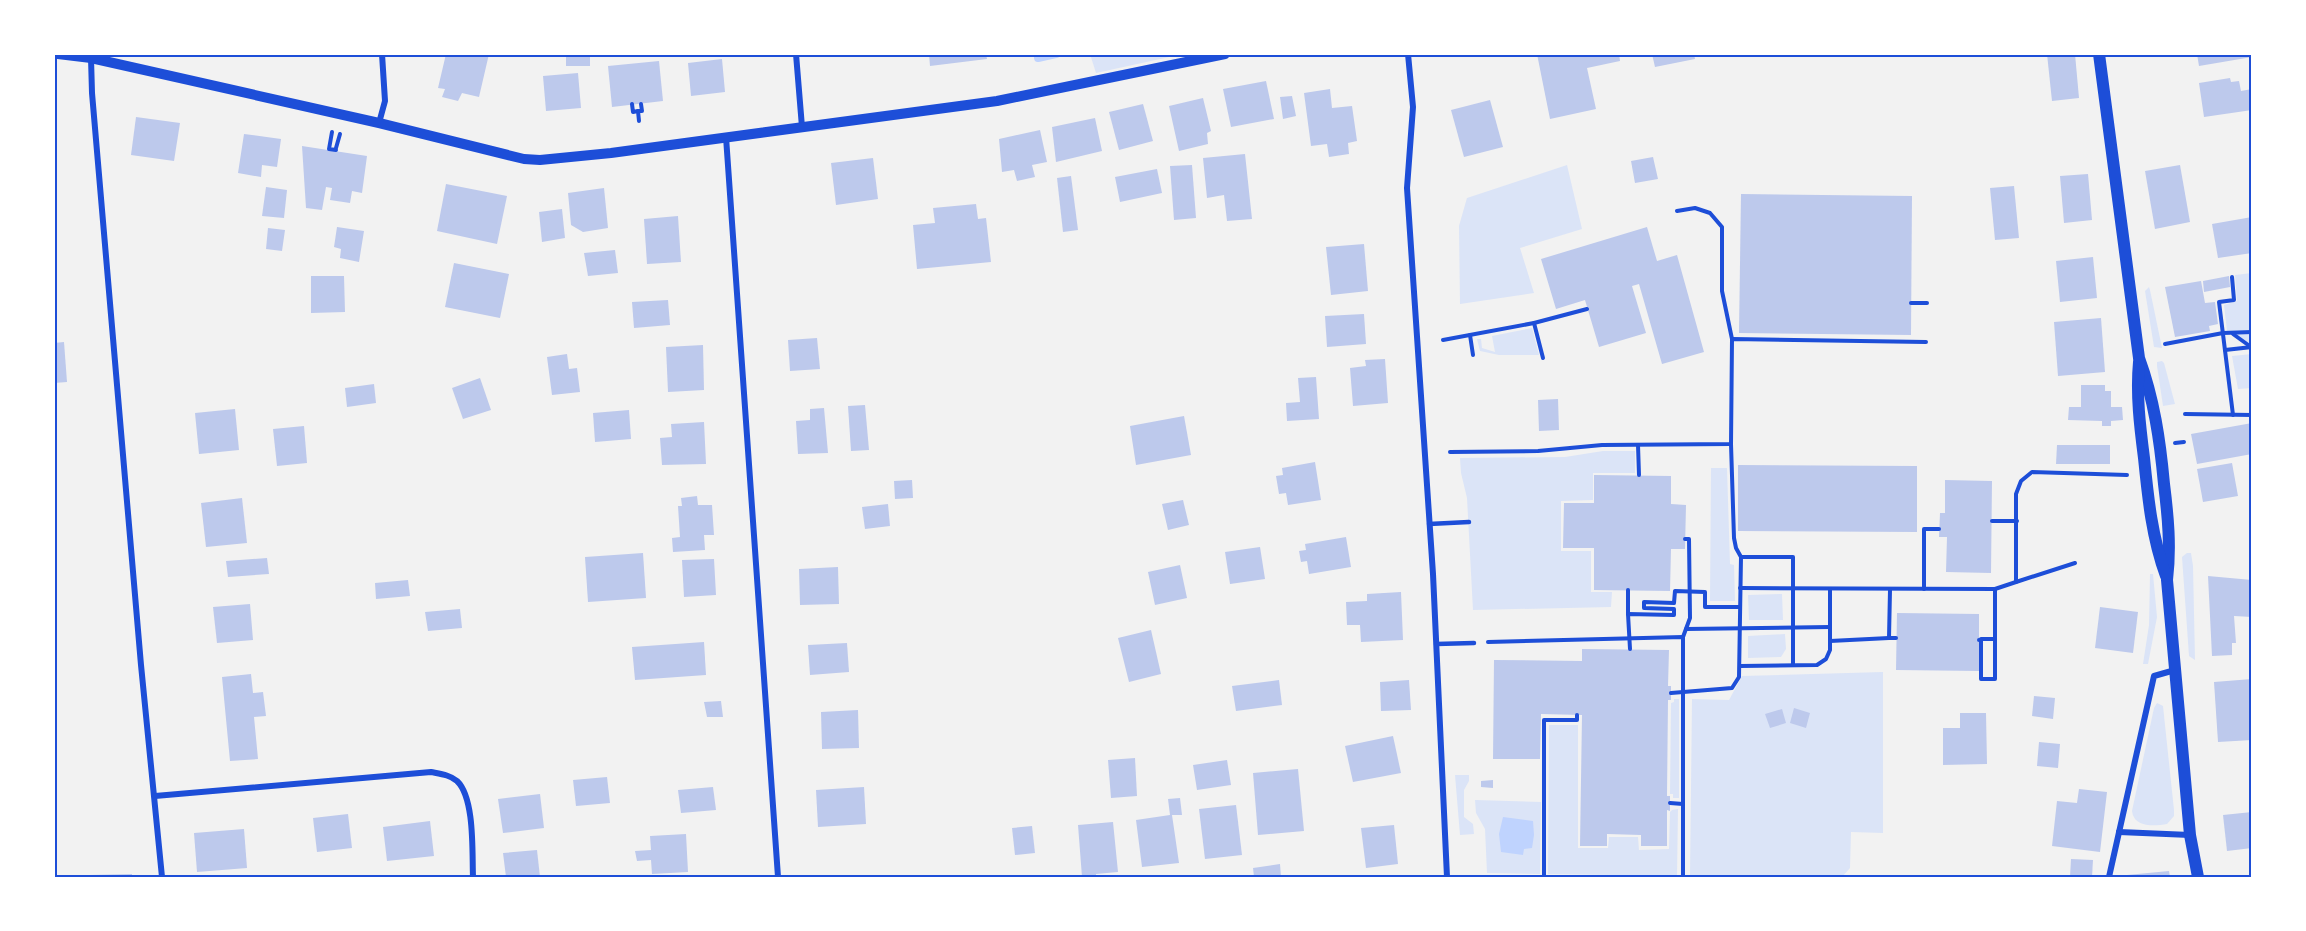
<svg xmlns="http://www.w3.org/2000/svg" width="2306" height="931" font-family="Montserrat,sans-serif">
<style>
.green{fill:#dbe4f7}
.water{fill:#bfd3fe}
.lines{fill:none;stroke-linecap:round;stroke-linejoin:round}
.stream{stroke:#bfd3fe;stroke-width:8}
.building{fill:#bdc9ec}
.path{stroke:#1d4ed8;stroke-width:4}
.service{stroke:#1d4ed8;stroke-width:4.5}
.minor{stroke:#1d4ed8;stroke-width:6}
.tertiary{stroke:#1d4ed8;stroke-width:10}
.secondary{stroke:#1d4ed8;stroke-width:12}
.neatline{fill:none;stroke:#1d4ed8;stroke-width:2}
</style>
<rect width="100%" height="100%" fill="#f2f2f2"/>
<g class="green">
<polygon points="1090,54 1183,54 1096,73"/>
<polygon points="1567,165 1582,229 1520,248 1534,293 1460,304 1459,226 1467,198"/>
<polygon points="2252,273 2252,343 2250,344 2227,331 2224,305 2237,301 2235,275"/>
<polygon points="2149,287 2150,290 2162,348 2154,347 2145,291"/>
<polygon points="1532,328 1539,355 1499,355 1480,351 1477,339 1481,339 1482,348 1495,352 1492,336"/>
<polygon points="2252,354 2252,388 2238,389 2232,356"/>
<polygon points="2162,361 2164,363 2175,404 2163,406 2157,366 2157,362"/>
<polygon points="1603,451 1635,451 1635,473 1593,473 1593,500 1561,501 1561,551 1591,551 1591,592 1612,592 1611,607 1473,610 1467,498 1461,473 1460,458 1565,457"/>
<polygon points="1711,468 1727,468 1730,564 1734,565 1735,601 1710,601"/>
<polygon points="2187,553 2191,553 2193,566 2195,660 2189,656 2182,557"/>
<polygon points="2150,574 2153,574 2157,617 2148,664 2143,664 2149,625"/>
<polygon points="1782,594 1783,620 1749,620 1748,595"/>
<polygon points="1785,634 1786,649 1781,657 1748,658 1748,636"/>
<polygon points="1883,672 1883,833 1851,832 1850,868 1842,877 1690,877 1692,699 1729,700 1742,676"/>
<polygon points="1674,699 1679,699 1679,798 1673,798 1673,794 1670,794 1671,703 1674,702"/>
<path d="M2157 703 2163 706 2174 810V816L2167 824C2155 826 2134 828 2132 811L2154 708Z"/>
<polygon points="1549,725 1578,725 1578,848 1608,848 1609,837 1638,837 1639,850 1669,849 1670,812 1672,810 1678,809 1677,876 1548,874"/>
<polygon points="1455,775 1469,775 1469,781 1464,790 1464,817 1473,824 1474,834 1460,835"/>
<polygon points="1475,800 1541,802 1540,874 1487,873 1485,829 1476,813"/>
</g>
<polygon class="water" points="1503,817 1533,821 1534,835 1532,848 1524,849 1523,855 1501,852 1499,834"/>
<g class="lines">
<polyline class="stream" points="1038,58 1056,54"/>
</g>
<g class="building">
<polygon points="446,54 489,54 479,97 462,93 458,101 442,97 445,89 438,88"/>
<rect x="566" y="54" width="24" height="12"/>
<polygon points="929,54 986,54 987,59 930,66"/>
<polygon points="1537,54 1619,54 1620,61 1587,68 1596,109 1550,119"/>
<polygon points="1652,54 1694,54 1695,59 1655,67"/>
<polygon points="2047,54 2075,54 2079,98 2052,101"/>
<polygon points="2197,54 2252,54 2252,57 2199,66"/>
<polygon points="722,59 725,92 691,96 688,63"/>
<polygon points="659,61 663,101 612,107 608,66"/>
<polygon points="578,73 581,108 546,111 543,76"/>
<polygon points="2230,78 2231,82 2239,81 2241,91 2252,89 2252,110 2204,117 2199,83"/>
<polygon points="1266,81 1274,119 1231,127 1223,89"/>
<polygon points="1330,89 1332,108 1352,106 1357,141 1348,143 1349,154 1329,157 1327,144 1311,146 1304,93"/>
<polygon points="1292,96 1296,116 1283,119 1280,97"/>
<polygon points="1203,98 1211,131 1207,133 1208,144 1179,151 1169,106"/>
<polygon points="1490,100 1503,147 1464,157 1451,110"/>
<polygon points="1143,104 1153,141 1119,150 1109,112"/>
<polygon points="136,117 180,123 174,161 131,155"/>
<polygon points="1095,118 1102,151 1056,162 1052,127"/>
<polygon points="1040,130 1047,162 1032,165 1035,177 1017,181 1014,170 1002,172 999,139"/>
<polygon points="244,134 281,139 277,167 262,165 261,177 238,173"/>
<polygon points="302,146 367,156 362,193 352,191 350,203 330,200 332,188 326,187 322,210 306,208"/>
<polygon points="1245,154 1252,219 1227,221 1224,195 1207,198 1203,158"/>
<polygon points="1653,157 1658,179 1635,183 1631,161"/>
<polygon points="873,158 878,199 836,205 831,163"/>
<polygon points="1192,165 1196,218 1174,220 1170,166"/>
<polygon points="2180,165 2190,222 2155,229 2145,171"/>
<polygon points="1157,169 1162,193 1120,202 1115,177"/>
<polygon points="2088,174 2092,220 2064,223 2060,176"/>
<polygon points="1071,176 1078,230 1063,232 1057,178"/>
<polygon points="446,184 507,196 497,244 437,231"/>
<polygon points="2014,186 2019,238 1995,240 1990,188"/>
<polygon points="266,187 287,190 284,218 262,216"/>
<polygon points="604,188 608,228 583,232 571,225 568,193"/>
<polygon points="1741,194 1912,196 1911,335 1739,333"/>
<polygon points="976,204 978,219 986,218 991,262 917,269 913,225 935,223 933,208"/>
<polygon points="562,209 565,238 542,242 539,212"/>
<polygon points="678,216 681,262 647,264 644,219"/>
<polygon points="2252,217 2252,253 2218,258 2212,224"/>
<polygon points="337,227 364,231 359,262 340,258 341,249 334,247"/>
<polygon points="1647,227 1657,261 1677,255 1704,352 1662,364 1639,284 1632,286 1646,333 1599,347 1585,300 1556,309 1541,259"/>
<polygon points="268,228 285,230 282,251 266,249"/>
<polygon points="1364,244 1368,291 1331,295 1326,247"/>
<polygon points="615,250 618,273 588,276 584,253"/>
<polygon points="2093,257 2097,298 2060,302 2056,261"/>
<polygon points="454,263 509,274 500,318 445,307"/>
<polygon points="311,276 344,276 345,312 311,313"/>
<polygon points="2229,276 2230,287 2204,292 2203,281"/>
<polygon points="2201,281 2205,303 2215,302 2218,324 2209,326 2210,331 2175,337 2165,287"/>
<polygon points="668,300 670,325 634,328 632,302"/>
<polygon points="1364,314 1366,344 1327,347 1325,316"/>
<polygon points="2101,318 2105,372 2058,376 2054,322"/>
<polygon points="817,338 820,369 790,371 788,340"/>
<polygon points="64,342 67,382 54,383 54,343"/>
<polygon points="703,345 704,390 668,392 666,347"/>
<polygon points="567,354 569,369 577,368 580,392 552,395 547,357"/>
<polygon points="1385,359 1388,403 1353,406 1350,368 1366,366 1365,360"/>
<polygon points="1316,377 1319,419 1287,421 1286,403 1300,402 1298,378"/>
<polygon points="480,378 491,410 463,419 452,388"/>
<polygon points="374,384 376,403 347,407 345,388"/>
<polygon points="2081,385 2105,385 2105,391 2111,391 2111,407 2122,407 2123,420 2111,421 2111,426 2102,426 2102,421 2068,420 2069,407 2081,407"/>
<polygon points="1558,399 1559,430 1539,431 1538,400"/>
<polygon points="865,405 869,450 851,451 848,406"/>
<polygon points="824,408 828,453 798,454 796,421 810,420 810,409"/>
<polygon points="235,409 239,450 199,454 195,413"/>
<polygon points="629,410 631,439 595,442 593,413"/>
<polygon points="1184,416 1191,455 1136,465 1130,426"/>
<polygon points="704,422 706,464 662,465 660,438 672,437 671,424"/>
<polygon points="2252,423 2252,454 2197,464 2191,434"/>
<polygon points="304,426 307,463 277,466 273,429"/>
<polygon points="2057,445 2110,445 2110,464 2056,464"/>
<polygon points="1315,462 1321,500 1288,505 1286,493 1279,494 1276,476 1283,475 1282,468"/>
<polygon points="2232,463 2238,496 2203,502 2197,469"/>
<polygon points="1738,465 1917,466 1917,532 1738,531"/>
<polygon points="1594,475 1671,476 1671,504 1686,505 1685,549 1671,549 1670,591 1594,590 1594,548 1563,548 1564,503 1594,503"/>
<polygon points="912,480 913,498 895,499 894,481"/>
<polygon points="1945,480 1992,481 1991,573 1946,572 1947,537 1939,537 1940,513 1945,513"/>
<polygon points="697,496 698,505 712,505 714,535 704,535 705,550 673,552 672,538 680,537 678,506 682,506 681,498"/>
<polygon points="242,498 247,543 206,547 201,503"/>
<polygon points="1183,500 1189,525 1168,530 1162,504"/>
<polygon points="888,504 890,526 865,529 862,507"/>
<polygon points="1346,537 1351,567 1309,574 1307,561 1301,562 1299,551 1306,550 1305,544"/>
<polygon points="1260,547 1265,579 1230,584 1225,552"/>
<polygon points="643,553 646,598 588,602 585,557"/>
<polygon points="267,558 269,574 228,577 226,561"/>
<polygon points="714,559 716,595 684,597 682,560"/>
<polygon points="1180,565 1187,598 1155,605 1148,572"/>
<polygon points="838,567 839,604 800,605 799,569"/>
<polygon points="2208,576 2252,580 2252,617 2234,616 2236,643 2232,643 2232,655 2212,656"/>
<polygon points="408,580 410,596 376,599 375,583"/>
<polygon points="1401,592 1403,640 1361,642 1360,625 1347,625 1346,602 1367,601 1367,594"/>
<polygon points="250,604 253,640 217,643 213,607"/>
<polygon points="2100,607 2138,612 2133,653 2095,648"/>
<polygon points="460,609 462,628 428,631 425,612"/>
<polygon points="1897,613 1979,614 1979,671 1896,670"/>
<polygon points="1151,630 1161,674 1129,682 1118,638"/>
<polygon points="704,642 706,675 635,680 632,647"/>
<polygon points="847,643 849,672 810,675 808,645"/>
<polygon points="1582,649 1669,650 1668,686 1671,686 1671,700 1668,700 1667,796 1670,796 1670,811 1667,810 1667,846 1641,846 1641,835 1607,834 1607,846 1580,846 1582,715 1541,714 1540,759 1493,759 1494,660 1582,661"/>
<polygon points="251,674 253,693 263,692 266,716 254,717 258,759 230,761 222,677"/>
<polygon points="2252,679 2252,740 2218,742 2214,682"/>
<polygon points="1279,680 1282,705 1236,711 1232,686"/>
<polygon points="1409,680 1411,710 1381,711 1380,682"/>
<polygon points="2034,696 2055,698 2053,719 2032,716"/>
<polygon points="721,701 723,717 707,717 704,702"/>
<polygon points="1794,708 1810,713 1806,728 1790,723"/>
<polygon points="1782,709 1786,723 1770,728 1765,714"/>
<polygon points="858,710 859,748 822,749 821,712"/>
<polygon points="1960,713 1986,713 1987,764 1943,765 1943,728 1960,728"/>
<polygon points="1393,736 1401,773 1353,782 1345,746"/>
<polygon points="2039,742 2060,744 2058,768 2037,766"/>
<polygon points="1135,758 1137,796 1111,798 1108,760"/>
<polygon points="1227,760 1231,785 1197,790 1193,765"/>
<polygon points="1298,769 1304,831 1258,835 1253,773"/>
<polygon points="607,777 610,803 576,806 573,780"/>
<polygon points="1493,780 1493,788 1481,787 1481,781"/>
<polygon points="713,787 716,810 681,813 678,790"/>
<polygon points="864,787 866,824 818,827 816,790"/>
<polygon points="2079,789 2107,792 2100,852 2052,846 2057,801 2077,803"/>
<polygon points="540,794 544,828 503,833 498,799"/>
<polygon points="1180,798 1182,815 1172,815 1179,863 1142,867 1136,820 1170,815 1168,799"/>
<polygon points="1236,805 1242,855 1205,859 1199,809"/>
<polygon points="2252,812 2252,848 2227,851 2223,815"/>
<polygon points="348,814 352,848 317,852 313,818"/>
<polygon points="430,821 434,856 387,861 383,827"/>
<polygon points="1113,822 1118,872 1096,874 1096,877 1082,877 1078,825"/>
<polygon points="1394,825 1398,864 1366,868 1361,828"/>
<polygon points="1032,826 1035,853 1015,855 1012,828"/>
<polygon points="244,829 247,868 197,872 194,833"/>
<polygon points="686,834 688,872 652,874 651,860 637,861 635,851 651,850 650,836"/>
<polygon points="537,850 540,877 506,877 503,853"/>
<polygon points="2071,859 2093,860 2092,877 2070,877"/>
<polygon points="1280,864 1281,877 1254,877 1253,868"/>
<polygon points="2169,871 2170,877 2127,877 2127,875"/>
<polygon points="132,874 132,877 89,877 89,875"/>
</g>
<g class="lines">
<g class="path">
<polyline points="632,104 633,112 638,111"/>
<polyline points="639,121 638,111 642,111 641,104"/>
<polyline points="332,132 329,149 336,150"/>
<polyline points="336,148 340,134"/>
<polyline points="1677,211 1695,208 1710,213 1722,227 1722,291 1732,339"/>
<polyline points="2232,277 2234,300 2219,302 2233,415"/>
<polyline points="1911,303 1927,303"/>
<polyline points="1534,323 1543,358"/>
<polyline points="2233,334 2251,347"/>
<polyline points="1470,335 1473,355"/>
<polyline points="1443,340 1534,323 1587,309"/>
<polyline points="2165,344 2223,333 2252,332"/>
<polyline points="2225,350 2252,347"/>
<polyline points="2185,414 2252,415"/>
<polyline points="2175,443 2184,442"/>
<polyline points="1638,445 1639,475"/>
<polyline points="1450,452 1538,451 1602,445 1731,444 1732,339 1926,342"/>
<polyline points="1992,521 2017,521"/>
<polyline points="1741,557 1793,557 1793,665"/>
<polyline points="2016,582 2075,563"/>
<polyline points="1740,588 1995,589 2016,582 2016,494 2021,481 2032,472 2127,475"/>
<polyline points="1924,589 1924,529 1939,529"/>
<polyline points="1628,590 1628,614"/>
<polyline points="1890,590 1889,638 1896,638"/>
<polyline points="1686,629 1830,627"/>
<polyline points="1683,637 1690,618 1689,539 1685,539"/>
<polyline points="1981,639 1995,639"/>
<polyline points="1979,640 1981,640 1981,679 1995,679 1995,589"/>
<polyline points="1830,641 1889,638"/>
<polyline points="1488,642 1683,637 1683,877"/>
<polyline points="1630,649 1628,614 1674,615 1674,609 1644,608 1644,602 1674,603 1675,591 1705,592 1705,607 1740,607"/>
<polyline points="1740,666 1817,665 1826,659 1830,650 1830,589"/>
<polyline points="1671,693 1732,688 1739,677 1741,557 1736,548 1734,538 1731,444"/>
<polyline points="1670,803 1683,804"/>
<polyline points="1544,877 1544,720 1577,720 1577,715"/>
</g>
<g class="service">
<polyline points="1429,524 1469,522"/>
<polyline points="1436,644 1474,643"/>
</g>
<g class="minor">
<polyline points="796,54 802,127"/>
<polyline points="1408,54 1413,107 1407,188 1433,574 1447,877"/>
<polyline points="91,58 92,93 141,665 162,877"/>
<polyline points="379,123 385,101 382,54"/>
<polyline points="726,137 778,877"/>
<path d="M155 796 431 772C441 774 450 775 457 781 475 798 472 853 473 877"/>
<polyline points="2119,832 2190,835"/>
<polyline points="2109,877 2154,676 2175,670"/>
</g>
<polyline class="tertiary" points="58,54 91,58 379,123 524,159 540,160 611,153 997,101 1225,54"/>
<g class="secondary">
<path d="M2099 54 2139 358C2154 399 2160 440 2164 484 2168 516 2171 547 2167 580L2190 835 2198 877"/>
<path d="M2139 362C2136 394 2140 427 2144 458 2148 498 2152 538 2166 576"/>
</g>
</g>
<rect width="2306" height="931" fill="none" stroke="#ffffff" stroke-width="111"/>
<rect x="56" y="56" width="2194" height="820" class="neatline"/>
</svg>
